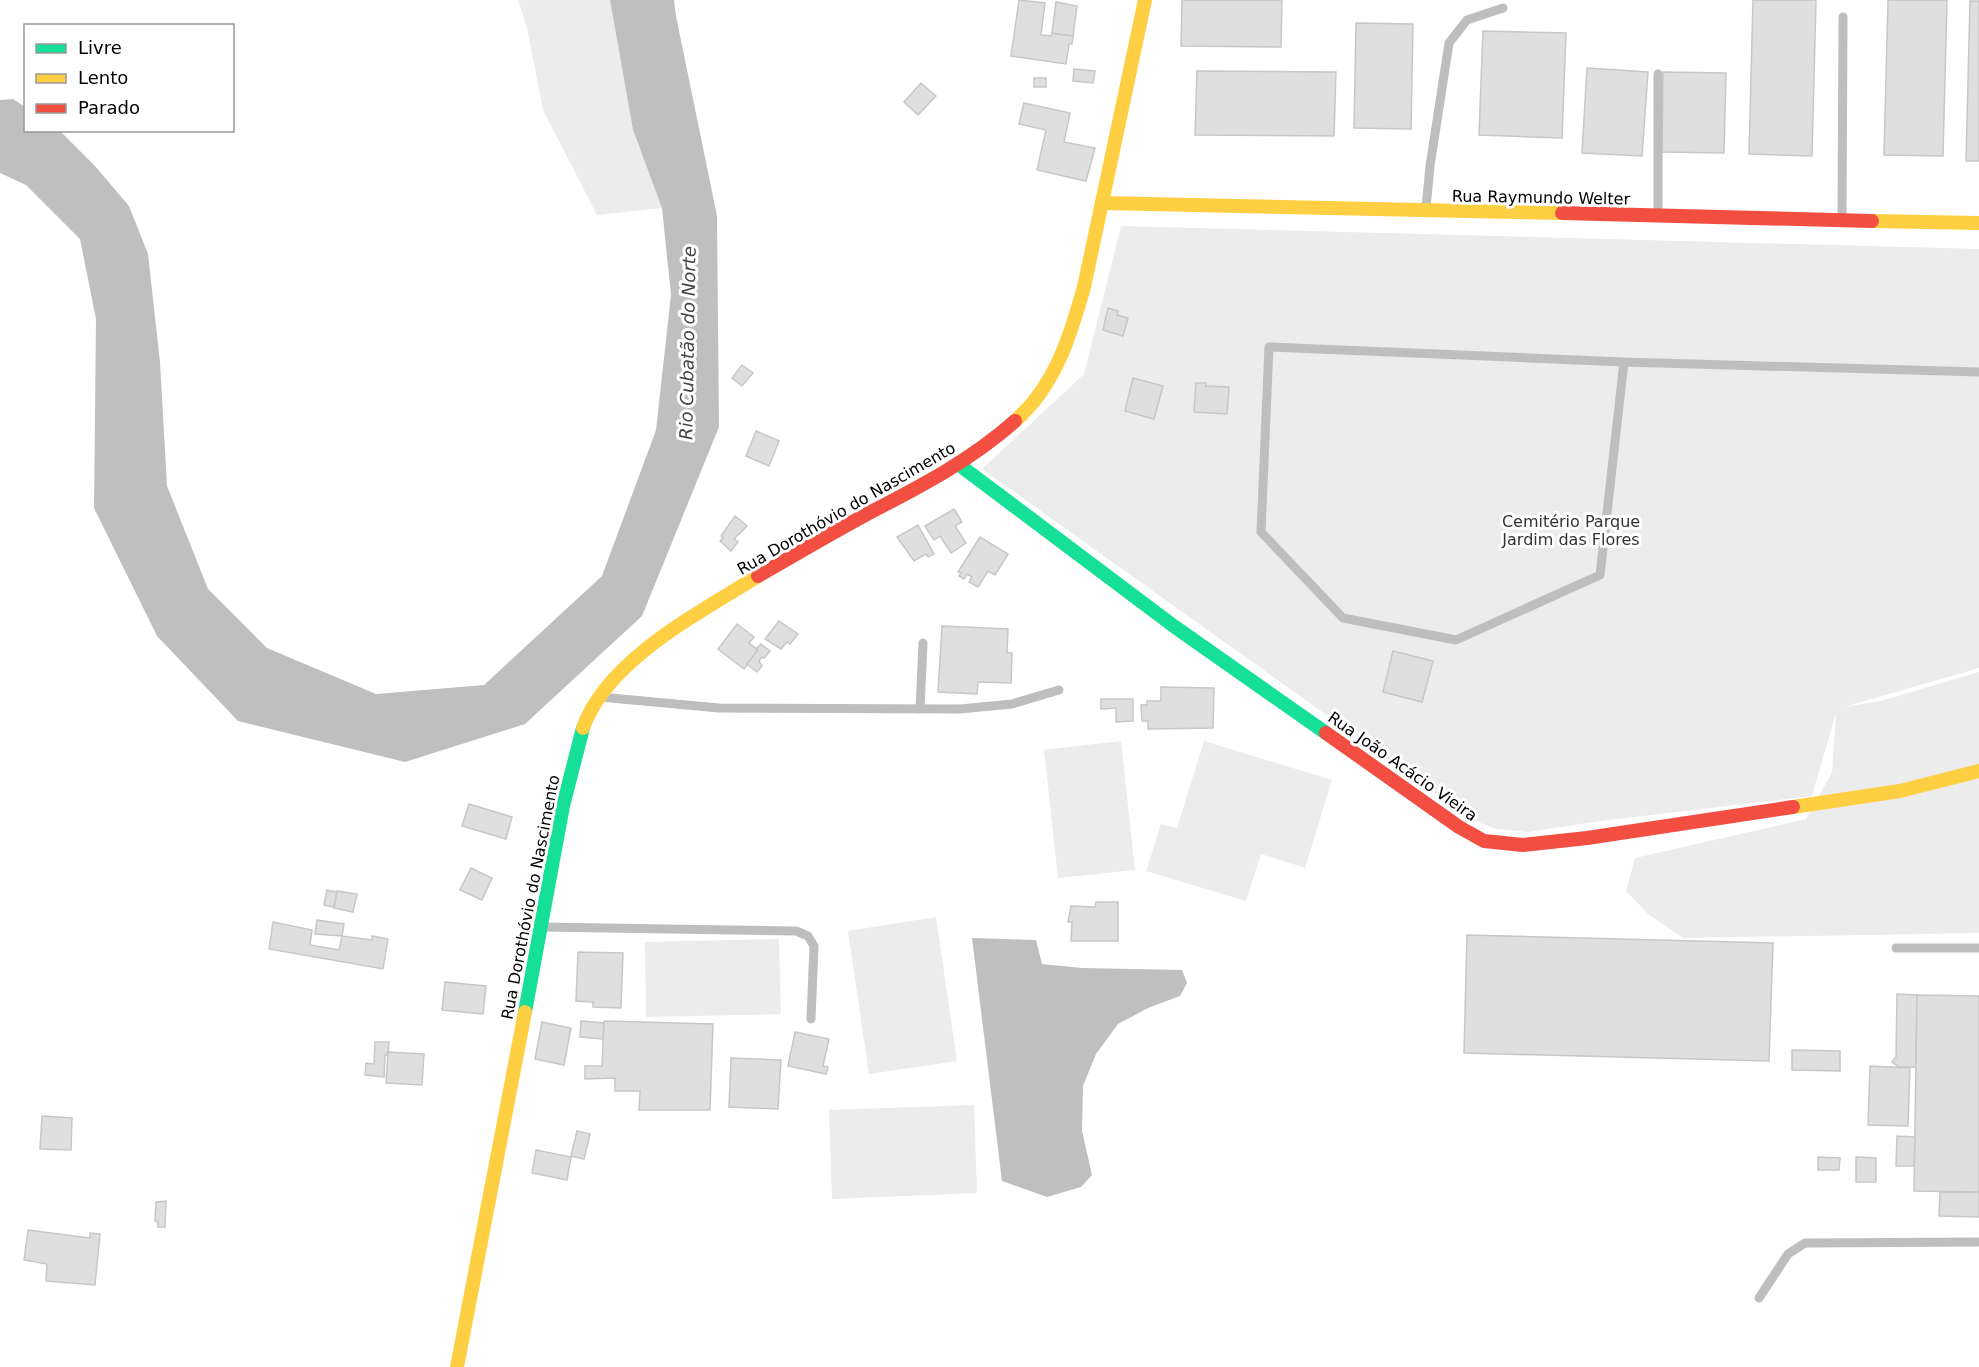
<svg xmlns="http://www.w3.org/2000/svg" width="1979" height="1367" font-family="'DejaVu Sans',sans-serif">
<style>
.green{fill:#ececec}
.water{fill:#bfbfbf}
.building{fill:#dfdfdf;stroke:#c7c7c7;stroke-width:1.5}
.lines{fill:none;stroke-linecap:round;stroke-linejoin:round}
.lane{stroke:#bebebe;stroke-width:9}
.fast{stroke:#16e098;stroke-width:14}
.slow{stroke:#ffcf43;stroke-width:14}
.jam{stroke:#f24e42;stroke-width:14}
.labels{text-anchor:middle;stroke-width:6;stroke-linejoin:round;paint-order:stroke}
.street-label{font-size:16px;fill:#000;stroke:#fff}
.park-label{font-size:16px;fill:#333;stroke:#fff}
.water-label{font-size:18px;font-style:italic;fill:#444;stroke:#fff}
</style>
<rect width="100%" height="100%" fill="#fff"/>
<g class="green">
<polygon points="518,0 610,0 633,130 662,208 597,215 543,110 527,28"/>
<polygon points="1121,226 1979,249 1979,668 1844,707 1881,701 1979,672 1979,933 1683,938 1648,914 1626,891 1635,858 1806,819 1832,772 1836,713 1812,796 1593,822 1528,832 1496,829 1475,821 982,469 1084,374"/>
<polygon points="1121,741 1135,870 1058,878 1044,750"/>
<polygon points="1204,741 1332,780 1305,868 1261,854 1246,901 1146,871 1161,824 1177,828"/>
<polygon points="936,917 957,1061 869,1074 848,931"/>
<polygon points="779,939 781,1014 646,1017 645,942"/>
<polygon points="974,1105 977,1193 832,1199 829,1110"/>
</g>
<g class="water">
<polygon points="610,0 674,0 676,16 717,216 719,427 642,616 525,724 405,762 238,721 157,636 94,508 96,319 80,239 26,185 0,173 0,100 13,99 25,107 26,130 60,131 95,166 129,206 148,254 160,362 167,486 208,589 267,648 376,694 484,685 602,576 656,430 671,295 662,208 633,130"/>
<polygon points="972,938 1036,940 1042,964 1082,968 1182,970 1187,983 1180,996 1148,1008 1118,1024 1096,1054 1083,1086 1082,1131 1092,1175 1081,1187 1047,1197 1002,1181"/>
</g>
<g class="building">
<polygon points="1019,0 1045,3 1041,35 1051,36 1052,33 1073,36 1072,44 1069,44 1066,64 1011,56"/>
<polygon points="1182,0 1282,0 1281,47 1181,46"/>
<polygon points="1753,0 1816,0 1812,156 1749,154"/>
<polygon points="1888,0 1947,0 1943,156 1884,155"/>
<polygon points="1970,1 1979,1 1979,161 1966,161"/>
<polygon points="1056,2 1077,6 1073,36 1052,33"/>
<polygon points="1356,23 1413,24 1411,129 1354,128"/>
<polygon points="1483,31 1566,33 1562,138 1479,135"/>
<polygon points="1587,68 1648,72 1642,156 1582,153"/>
<polygon points="1074,69 1095,71 1093,83 1073,81"/>
<polygon points="1197,71 1336,72 1334,136 1195,135"/>
<polygon points="1663,72 1726,73 1724,153 1662,152"/>
<rect x="1034" y="78" width="12" height="9"/>
<polygon points="921,83 936,96 918,115 904,102"/>
<polygon points="1024,103 1070,113 1064,142 1095,148 1086,181 1037,170 1046,130 1019,124"/>
<polygon points="1108,308 1118,311 1117,315 1128,318 1123,336 1103,330"/>
<polygon points="742,365 753,373 742,386 732,378"/>
<polygon points="1133,378 1163,386 1154,419 1125,411"/>
<polygon points="1196,383 1206,383 1206,386 1229,387 1227,414 1194,412"/>
<polygon points="756,431 779,441 769,466 746,456"/>
<polygon points="954,509 962,522 955,526 966,543 951,553 940,536 934,540 925,526"/>
<polygon points="735,516 747,526 734,539 738,542 731,551 720,541 723,538 721,536"/>
<polygon points="918,525 934,554 928,557 926,554 914,561 897,537"/>
<polygon points="980,537 1008,554 995,575 988,571 978,587 969,582 972,577 967,574 964,579 959,576 961,573 958,572"/>
<polygon points="779,621 798,634 790,644 787,642 781,649 765,639"/>
<polygon points="737,624 754,637 749,643 758,650 744,669 718,649"/>
<polygon points="942,626 1008,629 1007,653 1012,653 1011,683 978,682 977,694 938,692"/>
<polygon points="761,644 770,651 764,658 762,657 759,661 762,666 757,672 747,664 758,650 756,649"/>
<polygon points="1393,651 1433,661 1422,702 1383,692"/>
<polygon points="1161,687 1214,688 1213,728 1148,729 1148,721 1142,721 1141,705 1147,705 1147,701 1161,701"/>
<polygon points="1101,699 1133,699 1133,721 1116,722 1116,708 1101,709"/>
<polygon points="469,804 512,817 506,839 462,826"/>
<polygon points="471,868 492,878 482,900 460,890"/>
<polygon points="327,890 337,892 334,907 324,905"/>
<polygon points="337,891 357,894 353,912 334,908"/>
<polygon points="1096,902 1118,902 1118,941 1071,941 1072,922 1068,922 1071,906 1095,907"/>
<polygon points="317,920 344,924 342,936 315,934"/>
<polygon points="273,922 312,930 310,945 339,950 342,936 372,940 372,936 388,939 383,969 269,949"/>
<polygon points="1467,935 1773,943 1769,1061 1464,1053"/>
<polygon points="578,952 623,953 621,1008 593,1007 593,1002 576,1001"/>
<polygon points="445,982 486,986 483,1014 442,1010"/>
<polygon points="1897,994 1917,995 1916,1067 1899,1067 1892,1062 1896,1057"/>
<polygon points="1917,995 1979,996 1979,1192 1914,1191"/>
<polygon points="581,1021 604,1023 603,1039 580,1037"/>
<polygon points="604,1021 713,1024 710,1110 639,1110 640,1091 615,1091 615,1078 585,1079 585,1066 602,1066"/>
<polygon points="542,1022 571,1028 564,1065 535,1059"/>
<polygon points="795,1032 829,1039 823,1066 828,1067 826,1074 788,1066"/>
<polygon points="375,1042 389,1042 388,1055 385,1055 384,1077 365,1075 366,1063 374,1064"/>
<polygon points="1792,1050 1840,1051 1840,1071 1792,1070"/>
<polygon points="388,1052 424,1054 422,1085 386,1083"/>
<polygon points="731,1058 781,1060 778,1109 729,1107"/>
<polygon points="1870,1066 1910,1068 1908,1126 1868,1125"/>
<polygon points="42,1116 72,1118 71,1150 40,1149"/>
<polygon points="577,1131 590,1134 584,1159 571,1156"/>
<polygon points="1897,1136 1915,1137 1914,1166 1896,1166"/>
<polygon points="536,1150 571,1157 567,1180 532,1173"/>
<polygon points="1818,1157 1840,1158 1839,1170 1818,1170"/>
<polygon points="1856,1157 1876,1158 1876,1182 1856,1182"/>
<polygon points="1940,1192 1979,1192 1979,1217 1939,1216"/>
<polygon points="166,1201 165,1227 158,1227 158,1222 155,1221 156,1202"/>
<polygon points="28,1230 90,1238 90,1233 100,1234 95,1285 46,1281 47,1264 24,1260"/>
</g>
<g class="lines">
<g class="lane">
<polyline points="1658,74 1658,213"/>
<polyline points="1426,208 1430,166 1449,43 1467,20 1503,8"/>
<polyline points="1842,220 1843,17"/>
<polyline points="1624,362 1600,575 1456,640 1343,618 1261,532 1269,347 1624,362 1979,372"/>
<polyline points="600,697 719,708 960,709 1012,704 1059,690"/>
<polyline points="920,709 923,643"/>
<polyline points="543,927 796,931 808,936 814,946 811,1019"/>
<polyline points="1896,948 1979,948"/>
<polyline points="1759,1298 1788,1254 1805,1243 1979,1242"/>
</g>
<g class="fast">
<polyline points="958,464 1175,627 1326,733"/>
<polyline points="525,1012 563,806 583,728"/>
</g>
<g class="slow">
<polyline points="1103,203 1562,213"/>
<polyline points="1872,221 1979,223"/>
<path d="M1015 421C1055 386 1070 337 1084 287L1145 0"/>
<path d="M583 728C607 660 699 613 758 576"/>
<polyline points="1793,807 1900,791 1979,771"/>
<polyline points="457,1367 525,1012"/>
</g>
<g class="jam">
<polyline points="1562,213 1872,221"/>
<path d="M758 576C794 555 830 534 867 514 919 487 970 461 1015 421"/>
<polyline points="1326,733 1459,827 1484,841 1523,845 1587,838 1793,807"/>
</g>
</g>
<g class="labels">
<g class="street-label">
<text transform="translate(1541 197) rotate(1)" y="6">Rua Raymundo Welter</text>
<text transform="translate(846 508) rotate(-30)" y="6">Rua Dorothóvio do Nascimento</text>
<text transform="translate(1403 766) rotate(35)" y="6">Rua João Acácio Vieira</text>
<text transform="translate(530 897) rotate(-79)" y="6">Rua Dorothóvio do Nascimento</text>
</g>
<g class="park-label">
<text x="1571" y="527">Cemitério Parque<tspan x="1571" dy="18">Jardim das Flores</tspan></text>
</g>
<g class="water-label">
<text transform="translate(688 343) rotate(-89)" y="6">Rio Cubatão do Norte</text>
</g>
</g>
<rect x="24" y="24" width="210" height="108" fill="#ffffff" stroke="#999999" stroke-width="1.5"/>
<rect x="36" y="44" width="30" height="9" fill="#16e098" stroke="#999999" stroke-width="1.5"/>
<text x="78" y="54" font-size="18" fill="#000000">Livre</text>
<rect x="36" y="74" width="30" height="9" fill="#ffcf43" stroke="#999999" stroke-width="1.5"/>
<text x="78" y="84" font-size="18" fill="#000000">Lento</text>
<rect x="36" y="104" width="30" height="9" fill="#f24e42" stroke="#999999" stroke-width="1.5"/>
<text x="78" y="114" font-size="18" fill="#000000">Parado</text>
</svg>
